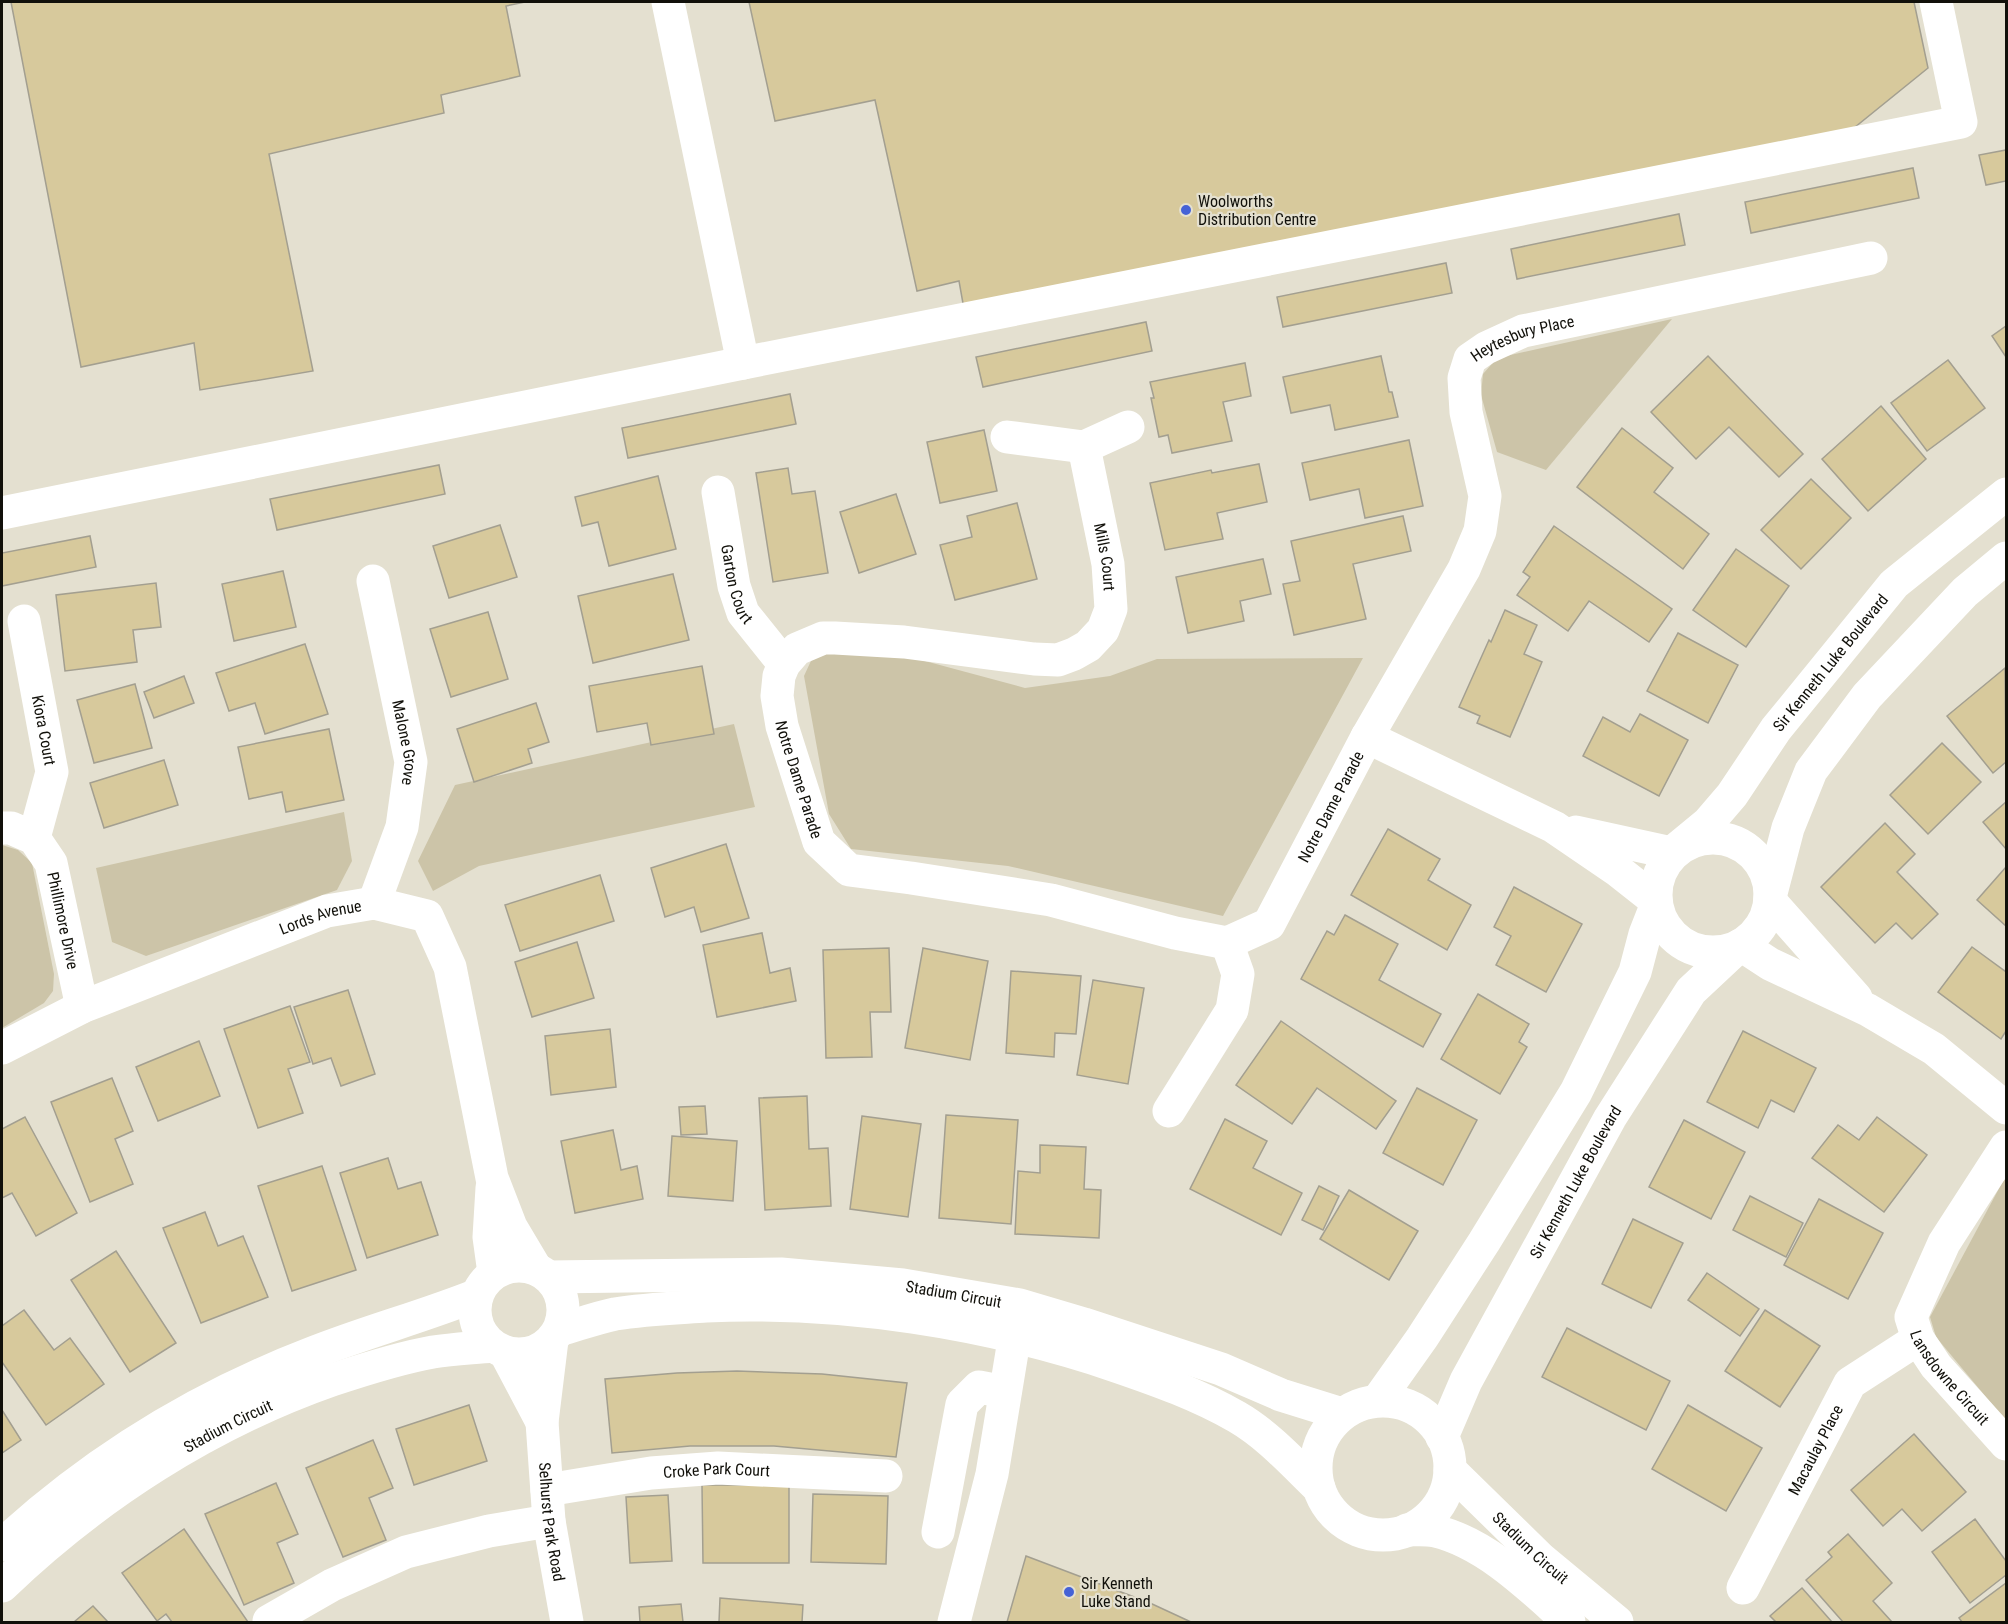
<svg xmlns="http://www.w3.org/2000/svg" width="2008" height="1624" font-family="'Roboto Condensed',sans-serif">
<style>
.green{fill:#ccc4a8}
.building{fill:#d7c99c;stroke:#a39f90;stroke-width:1.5}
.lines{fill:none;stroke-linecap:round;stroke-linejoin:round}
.minor{stroke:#fff;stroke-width:33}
.poi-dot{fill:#4562d6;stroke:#e4e0d0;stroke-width:2}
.labels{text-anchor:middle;stroke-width:4.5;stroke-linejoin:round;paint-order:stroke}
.poi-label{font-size:16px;fill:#11100a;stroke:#e4e0d0;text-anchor:start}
.street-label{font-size:16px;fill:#11100a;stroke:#e4e0d0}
</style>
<rect width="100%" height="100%" fill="#e4e0d0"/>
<g class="green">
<polygon points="1672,319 1546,470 1497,452 1481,395 1483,374 1497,358"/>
<polygon points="869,646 1025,688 1110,676 1157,659 1363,658 1223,916 1008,866 851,849 829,814 804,676 816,650"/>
<polygon points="734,724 755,807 479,866 433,891 418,861 455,785"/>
<polygon points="344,812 352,861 337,890 146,956 112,942 96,868"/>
<polygon points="2,845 18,850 32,863 54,974 53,991 44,1003 2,1028"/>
<polygon points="2006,1179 2006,1421 1936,1337 1930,1317 2003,1181"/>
</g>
<g class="building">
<polygon points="11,2 525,2 506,6 520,76 441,95 444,113 269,154 313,371 200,390 194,343 81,367"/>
<polygon points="749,2 1914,2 1928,68 1839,140 964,309 959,281 917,291 875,100 775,121"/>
<polygon points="2006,150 2006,181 1986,185 1979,155"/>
<polygon points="1913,168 1919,198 1751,233 1745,202"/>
<polygon points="1679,214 1685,245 1517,279 1511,249"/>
<polygon points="1446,263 1452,293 1283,327 1277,297"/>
<polygon points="1146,322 1152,351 983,387 976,357"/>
<polygon points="2006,326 2006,357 1992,336"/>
<polygon points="1381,356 1389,392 1392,392 1398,417 1335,430 1330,405 1291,413 1283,377"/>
<polygon points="1708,356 1803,454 1779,477 1729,427 1696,459 1651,412"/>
<polygon points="1948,360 1985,408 1927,451 1891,403"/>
<polygon points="1245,363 1251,396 1223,402 1232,441 1172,453 1168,435 1159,437 1151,398 1154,398 1150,382"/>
<polygon points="790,394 796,424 628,458 622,428"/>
<polygon points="1881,406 1926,459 1868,511 1822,459"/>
<polygon points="1622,428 1673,468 1654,492 1709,534 1683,569 1577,487"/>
<polygon points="984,430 997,491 940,503 927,442"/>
<polygon points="1409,440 1423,506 1365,518 1359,489 1310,500 1302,463"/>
<polygon points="1259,464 1267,502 1217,513 1223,539 1165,550 1150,483 1211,470 1212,473"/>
<polygon points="439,465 445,494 277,530 270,499"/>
<polygon points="788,468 792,494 815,491 828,573 773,582 756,473"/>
<polygon points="658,476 676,549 609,566 598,522 582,526 575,497"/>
<polygon points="1811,479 1851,518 1801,569 1761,530"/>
<polygon points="896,494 916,554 859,573 840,512"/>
<polygon points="1017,503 1037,579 955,600 940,545 972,537 967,516"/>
<polygon points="1403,516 1411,551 1353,564 1366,619 1294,635 1283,584 1300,581 1291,541"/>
<polygon points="500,525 517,577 449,598 433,546"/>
<polygon points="1554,526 1672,609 1649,642 1589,601 1568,631 1517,595 1530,577 1523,572"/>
<polygon points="90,536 96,567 2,586 2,553"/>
<polygon points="1736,549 1789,586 1746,647 1693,610"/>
<polygon points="1263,559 1271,594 1240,601 1244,621 1188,633 1176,577"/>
<polygon points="283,571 296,627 234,641 222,584"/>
<polygon points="673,574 689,640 593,663 578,596"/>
<polygon points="156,583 161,627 133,630 137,662 65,671 56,595"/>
<polygon points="1505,610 1537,625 1524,654 1542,662 1510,737 1477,723 1480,716 1459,707 1489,640 1491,642"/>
<polygon points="488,612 508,679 451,697 430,629"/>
<polygon points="1678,633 1738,665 1708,723 1647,691"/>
<polygon points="305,644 328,714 265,734 255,703 229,711 216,673"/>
<polygon points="702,666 714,734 651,745 647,723 597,732 589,686"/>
<polygon points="2005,668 2006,762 1993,773 1947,716"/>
<polygon points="184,676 194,703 154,718 144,692"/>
<polygon points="135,684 152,748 94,763 77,700"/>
<polygon points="536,703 549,742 528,749 532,763 474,782 457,729"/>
<polygon points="1640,714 1688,740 1659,796 1583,756 1603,717 1630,732"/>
<polygon points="329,729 344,800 286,812 282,792 249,799 238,747"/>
<polygon points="1942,743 1981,782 1928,834 1890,795"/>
<polygon points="164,760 178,805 104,828 90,783"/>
<polygon points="2006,802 2006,849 1983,822"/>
<polygon points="1885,823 1915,854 1897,872 1938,914 1912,939 1896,923 1875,943 1821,887"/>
<polygon points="1388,829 1440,859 1428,880 1471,905 1447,950 1351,895"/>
<polygon points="726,844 749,918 701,932 694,907 665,917 651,868"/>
<polygon points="2006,867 2006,926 1977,900"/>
<polygon points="600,875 614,921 520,951 505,905"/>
<polygon points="1514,887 1582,924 1546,992 1496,965 1511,936 1494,927"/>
<polygon points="1345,915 1398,944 1379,980 1441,1014 1423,1047 1301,979 1327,931 1334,935"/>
<polygon points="762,933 770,973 790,968 796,1001 717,1017 703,945"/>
<polygon points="577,942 594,998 532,1017 515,962"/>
<polygon points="1972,947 2005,971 2006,969 2006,1031 2001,1039 1938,992"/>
<polygon points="889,948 891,1012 870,1012 872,1057 826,1058 823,950"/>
<polygon points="923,948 988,961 970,1060 905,1048"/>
<polygon points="1011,971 1081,976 1076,1034 1055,1033 1054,1057 1006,1053"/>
<polygon points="1093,980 1144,988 1128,1084 1077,1075"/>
<polygon points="348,990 375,1074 341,1086 331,1058 313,1064 294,1007"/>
<polygon points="1478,994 1529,1024 1519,1042 1527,1047 1500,1094 1441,1059"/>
<polygon points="290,1006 310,1062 288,1069 303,1113 258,1128 224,1029"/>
<polygon points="1281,1021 1396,1101 1376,1129 1317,1088 1292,1124 1236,1085"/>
<polygon points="610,1029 616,1087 551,1095 545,1036"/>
<polygon points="1743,1031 1816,1068 1794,1112 1771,1100 1758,1128 1707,1102"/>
<polygon points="199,1041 220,1096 158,1121 136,1067"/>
<polygon points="112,1078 133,1131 115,1139 133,1184 90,1202 51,1102"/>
<polygon points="1417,1088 1477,1120 1443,1185 1383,1153"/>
<polygon points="807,1096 809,1149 828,1148 831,1206 765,1210 759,1098"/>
<polygon points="705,1106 707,1134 681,1135 679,1107"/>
<polygon points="946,1115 1018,1120 1011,1224 939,1218"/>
<polygon points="862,1116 921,1124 908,1217 850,1209"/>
<polygon points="25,1117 77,1213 36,1236 12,1193 2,1198 2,1129"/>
<polygon points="1877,1117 1927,1155 1884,1212 1812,1158 1838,1125 1859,1140"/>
<polygon points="1225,1119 1267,1141 1253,1168 1302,1193 1281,1235 1190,1189"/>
<polygon points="1684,1120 1745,1152 1711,1219 1649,1187"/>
<polygon points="613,1130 621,1170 637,1166 643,1199 575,1213 561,1141"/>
<polygon points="672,1136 737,1141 733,1201 668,1196"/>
<polygon points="1040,1145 1086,1147 1084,1189 1101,1190 1099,1238 1015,1234 1018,1171 1040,1173"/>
<polygon points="388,1158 398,1189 421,1182 438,1235 367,1258 340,1173"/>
<polygon points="322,1166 356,1270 292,1291 258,1186"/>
<polygon points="1319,1186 1339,1196 1323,1230 1302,1220"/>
<polygon points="1349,1190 1418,1231 1389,1280 1320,1239"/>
<polygon points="1750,1196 1803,1223 1786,1257 1733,1230"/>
<polygon points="1819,1199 1883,1233 1848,1299 1784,1265"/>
<polygon points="205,1212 218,1246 243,1236 268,1297 201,1323 163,1228"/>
<polygon points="1633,1219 1683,1243 1651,1308 1602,1284"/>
<polygon points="116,1251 176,1343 130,1372 71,1280"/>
<polygon points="1707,1273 1759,1309 1740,1336 1688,1300"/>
<polygon points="24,1310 54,1350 70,1338 104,1384 46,1425 2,1362 2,1326"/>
<polygon points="1765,1310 1820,1346 1780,1407 1725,1371"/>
<polygon points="1567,1328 1670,1381 1646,1430 1542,1377"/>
<polygon points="737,1371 822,1374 907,1383 896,1457 774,1446 690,1446 612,1453 605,1379 677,1373"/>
<polygon points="469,1405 487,1461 414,1485 396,1429"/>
<polygon points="1688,1405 1762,1448 1726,1511 1652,1469"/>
<polygon points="2,1410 21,1440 2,1453"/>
<polygon points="1914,1434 1966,1492 1922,1531 1902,1509 1883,1526 1851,1490"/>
<polygon points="373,1440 393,1488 369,1498 386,1540 343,1557 306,1468"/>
<polygon points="276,1483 298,1534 277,1543 294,1583 244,1605 205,1514"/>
<polygon points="702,1485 789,1485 789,1563 703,1563"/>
<polygon points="813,1494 888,1496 886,1564 811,1562"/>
<polygon points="668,1495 672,1561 630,1563 626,1497"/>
<polygon points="1975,1519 2006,1561 2006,1575 1970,1603 1932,1552"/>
<polygon points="184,1529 248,1622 172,1622 166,1614 157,1621 122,1573"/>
<polygon points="1848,1534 1892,1583 1873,1601 1892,1622 1843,1622 1806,1580 1832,1557 1828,1552"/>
<polygon points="1026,1556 1150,1603 1191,1622 1007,1622"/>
<polygon points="2006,1583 2006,1622 1962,1622 1959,1618"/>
<polygon points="1802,1588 1832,1622 1776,1622 1770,1616"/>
<polygon points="720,1598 803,1605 802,1622 719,1622"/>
<polygon points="681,1604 683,1622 640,1622 639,1607"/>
<polygon points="93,1606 108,1622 74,1622"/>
</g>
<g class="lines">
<g class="minor">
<polyline points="668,2 743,363"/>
<polyline points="1007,437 1084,447 1128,427"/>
<path id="s1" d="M1084 447 1108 564 1111 609 1103 630 1088 646 1074 654 1058 660 1034 659 904 642 835 638H823L797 649 784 664 779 676 777 696 782 726 819 842 849 870 911 878 1051 900 1175 933 1227 943 1269 924 1367 737 1554 827 1617 870 1655 900"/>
<path id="s2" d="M718 492 734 586 743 613 784 664"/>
<polyline points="2,513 743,363 1961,122 1936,2"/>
<path id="s3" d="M373 581 411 762 402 827 374 903"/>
<path id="s4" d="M24 621 52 772 34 838"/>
<path id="s5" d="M1367 737 1464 569 1480 531 1485 496 1466 412 1464 378 1470 359 1486 348 1523 331 1871 258"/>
<path id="s6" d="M2 828H11L34 838 51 863 82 1007"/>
<polyline points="1576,832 1672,853"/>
<circle cx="1713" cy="895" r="57"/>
<path id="s7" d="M1674 851 1708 823 1732 795 1776 729 1894 584 2006 494"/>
<polyline points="1770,897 1788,828 1811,771 1867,696 1965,592 2006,558"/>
<polyline points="1770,901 1856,998"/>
<polyline points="1741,945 1770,964 1868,1010 1934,1049 2006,1108"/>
<path id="s8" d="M2 1048 82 1007 327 911 374 903 427 916 450 967 492 1178 511 1227 536 1269"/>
<polyline points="1169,1111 1232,1010 1238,974 1227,943"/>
<path id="s9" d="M2006 1147 1944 1243 1911 1317 1918 1339 1936 1366 2006 1444"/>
<polyline points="492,1188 489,1237 494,1273"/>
<circle cx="519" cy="1310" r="44"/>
<path id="s10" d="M549 1277 781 1274 903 1285 1020 1305 1084 1324 1221 1369 1281 1395 1342 1414"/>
<path d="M559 1330C577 1325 596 1318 615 1314 645 1309 676 1308 706 1306 842 1300 986 1322 1116 1366 1157 1380 1199 1395 1237 1417 1268 1435 1293 1463 1319 1488"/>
<path id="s11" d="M552 1340 542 1422 549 1521 567 1622"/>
<polyline points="505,1352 542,1422"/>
<polyline points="1378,1400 1422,1338 1484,1242 1576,1092 1635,972 1645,934 1656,906"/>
<circle cx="1383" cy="1468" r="67"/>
<path id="s12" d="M1442 1437 1466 1381 1610 1118 1691 991 1738 947"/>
<path id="s13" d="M1450 1470 1541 1559 1617 1622"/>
<path id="s14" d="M547 1490 651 1473 718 1468 886 1476"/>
<path d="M1407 1530C1416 1530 1426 1529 1435 1531 1486 1543 1531 1588 1569 1622"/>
<polyline points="938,1532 962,1404 979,1387 1005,1392"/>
<path d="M2 1545C91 1463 196 1398 310 1354 365 1332 422 1317 477 1295"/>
<path id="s15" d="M2 1586C96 1496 209 1423 332 1380 365 1369 399 1358 433 1352 453 1349 473 1348 492 1346"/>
<path id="s16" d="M1743 1588 1850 1383 1918 1339"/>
<polyline points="269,1621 332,1585 406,1552 489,1531 549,1521"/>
<polyline points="954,1622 992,1474 1018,1316"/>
</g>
</g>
<g class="poi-dot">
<circle cx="1186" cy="210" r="6"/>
<circle cx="1069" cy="1592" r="6"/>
</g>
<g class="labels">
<g class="poi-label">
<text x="1198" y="207">Woolworths<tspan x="1198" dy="18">Distribution Centre</tspan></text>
<text x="1081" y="1589">Sir Kenneth<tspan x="1081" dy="18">Luke Stand</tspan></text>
</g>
<g class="street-label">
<text dy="6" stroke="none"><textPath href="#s5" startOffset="468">Heytesbury Place</textPath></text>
<text dy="6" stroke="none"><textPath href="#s1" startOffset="112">Mills Court</textPath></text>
<text dy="6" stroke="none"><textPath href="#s2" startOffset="94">Garton Court</textPath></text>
<text dy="6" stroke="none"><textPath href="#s7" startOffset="246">Sir Kenneth Luke Boulevard</textPath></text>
<text dy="6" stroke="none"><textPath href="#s4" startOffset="111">Kiora Court</textPath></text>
<text dy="6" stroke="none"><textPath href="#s3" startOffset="165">Malone Grove</textPath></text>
<text dy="6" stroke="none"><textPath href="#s1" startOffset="646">Notre Dame Parade</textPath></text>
<text dy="6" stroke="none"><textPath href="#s1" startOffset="1317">Notre Dame Parade</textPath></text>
<text dy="6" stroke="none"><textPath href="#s8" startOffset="345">Lords Avenue</textPath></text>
<text dy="6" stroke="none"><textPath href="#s6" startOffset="123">Phillimore Drive</textPath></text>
<text dy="6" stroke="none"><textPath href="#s12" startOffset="288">Sir Kenneth Luke Boulevard</textPath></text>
<text dy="6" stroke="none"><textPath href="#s10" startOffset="406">Stadium Circuit</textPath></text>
<text dy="6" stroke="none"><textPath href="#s9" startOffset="268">Lansdowne Circuit</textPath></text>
<text dy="6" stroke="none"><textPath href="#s15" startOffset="278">Stadium Circuit</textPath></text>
<text dy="6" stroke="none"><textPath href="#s16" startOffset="156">Macaulay Place</textPath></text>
<text dy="6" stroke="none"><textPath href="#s14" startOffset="171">Croke Park Court</textPath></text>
<text dy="6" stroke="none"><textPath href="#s11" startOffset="183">Selhurst Park Road</textPath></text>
<text dy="6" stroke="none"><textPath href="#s13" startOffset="112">Stadium Circuit</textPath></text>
</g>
</g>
<rect width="2008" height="1624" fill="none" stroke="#11100a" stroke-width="6"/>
</svg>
